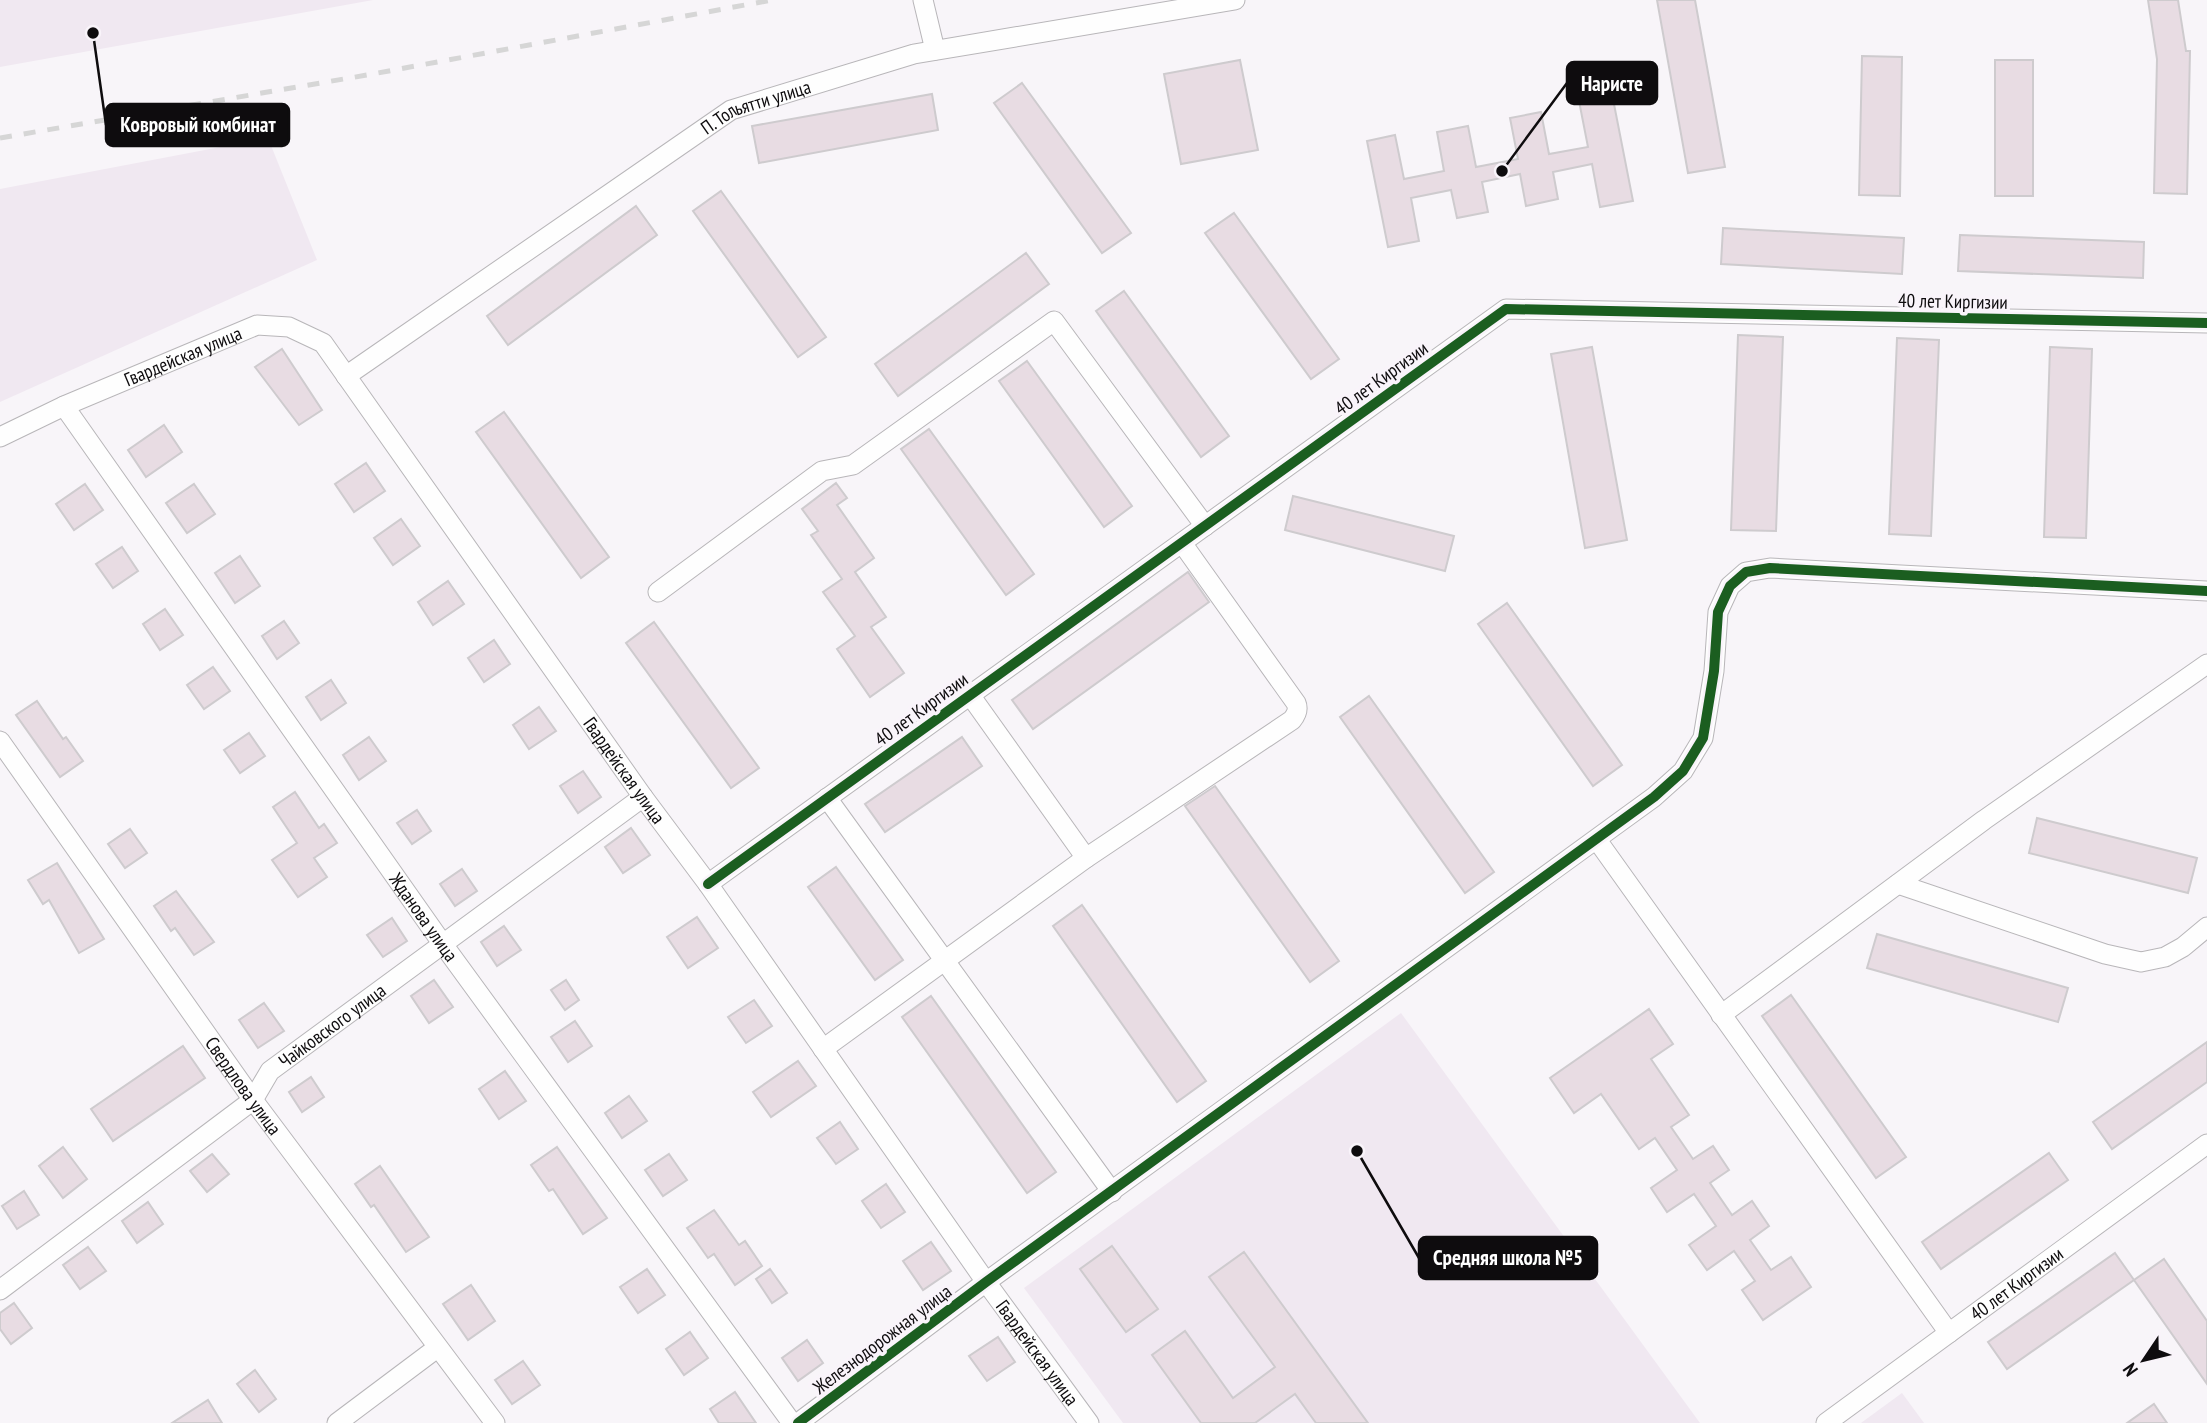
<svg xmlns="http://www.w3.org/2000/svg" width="2207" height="1423" font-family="'PT Sans Narrow',sans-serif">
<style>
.built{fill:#f0e8f1}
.building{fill:#e8dce3;stroke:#cecbce;stroke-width:2}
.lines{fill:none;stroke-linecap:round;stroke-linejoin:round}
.minor-casing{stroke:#b8b6b9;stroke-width:21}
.minor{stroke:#fefefe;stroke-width:19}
.rail{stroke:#d6d6d6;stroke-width:5;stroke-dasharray:12 12;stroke-linecap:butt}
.cycleway-casing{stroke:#f9f4fa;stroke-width:15}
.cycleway{stroke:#1b5e20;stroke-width:10}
.labels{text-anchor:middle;stroke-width:7;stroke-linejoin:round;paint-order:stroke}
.street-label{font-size:19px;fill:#0e0c0e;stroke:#f9f4fa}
.leader{fill:none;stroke:#0e0c0e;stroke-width:2.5}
.callout-dot{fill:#0e0c0e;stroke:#f9f4fa;stroke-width:2.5}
.callout{fill:#0e0c0e;stroke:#0e0c0e;stroke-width:2.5}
.callout-label{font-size:21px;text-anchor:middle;font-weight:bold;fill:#fff}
</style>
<rect width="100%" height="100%" fill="#f8f5f9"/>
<g class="built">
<polygon points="0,0 373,0 0,67"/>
<polygon points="268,138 317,260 0,402 0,189"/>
<polygon points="1401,1013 1700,1423 1123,1423 1024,1288"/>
<polygon points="1902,1393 1924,1423 1861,1423"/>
</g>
<g class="building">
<polygon points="1657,0 1695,0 1725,167 1688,173"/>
<polygon points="2148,0 2178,0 2186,51 2190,51 2187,194 2154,193 2157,59"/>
<polygon points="1862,56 1902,57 1900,196 1859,195"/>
<polygon points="1240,60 1258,150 1181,164 1164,74"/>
<rect x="1995" y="60" width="38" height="136"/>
<polygon points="1022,83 1131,233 1102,253 994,103"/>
<polygon points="932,94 938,130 759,163 752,126"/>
<polygon points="1612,94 1633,201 1600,207 1592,164 1553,172 1558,199 1526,206 1520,174 1482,182 1488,212 1457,218 1451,190 1411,198 1419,241 1388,247 1367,141 1395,135 1404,179 1444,171 1437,132 1468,126 1476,167 1518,159 1510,118 1541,112 1549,154 1588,147 1579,101"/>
<polygon points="721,191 826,337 798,357 693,211"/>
<polygon points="636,206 657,235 508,345 487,316"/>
<polygon points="1234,213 1339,359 1311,379 1205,233"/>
<polygon points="1723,228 1904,238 1902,274 1721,264"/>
<polygon points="1960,235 2144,242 2143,278 1958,271"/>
<polygon points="1026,253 1049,284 898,396 875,364"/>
<polygon points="1124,291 1229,436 1201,457 1096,311"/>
<polygon points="1738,335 1783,337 1776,531 1731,530"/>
<polygon points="1897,338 1939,340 1931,536 1889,534"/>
<polygon points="1592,347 1627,540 1585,548 1551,354"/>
<polygon points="2050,347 2092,349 2086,538 2044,537"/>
<polygon points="282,349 322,410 299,425 255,367"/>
<polygon points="1027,361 1132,506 1104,527 999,381"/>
<polygon points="504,412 609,557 581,578 476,432"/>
<polygon points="164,425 182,452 146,477 128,450"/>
<polygon points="929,429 1034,574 1006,595 901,449"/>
<polygon points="366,463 385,491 354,512 335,484"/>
<polygon points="836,483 847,498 837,505 874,558 855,572 886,617 871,627 904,673 870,697 837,649 855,636 823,592 842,579 811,535 818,531 802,509"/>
<polygon points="85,484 103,510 74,530 56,504"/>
<polygon points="194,484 215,514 187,533 166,503"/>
<polygon points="1293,496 1454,536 1445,571 1285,530"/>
<polygon points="401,519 420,546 393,565 374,538"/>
<polygon points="122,547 138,571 113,588 96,564"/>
<polygon points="240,556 260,586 235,603 215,573"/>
<polygon points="1188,572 1209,602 1033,729 1012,700"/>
<polygon points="448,581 464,604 433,625 418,602"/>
<polygon points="1507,603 1622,765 1593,786 1478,624"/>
<polygon points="165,609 183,635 160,650 143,624"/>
<polygon points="284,621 299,643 277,659 262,636"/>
<polygon points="654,622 759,768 731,788 626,643"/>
<polygon points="494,640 510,664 484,682 468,658"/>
<polygon points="213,667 230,691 204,709 187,685"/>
<polygon points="331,680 346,703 321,720 306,697"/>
<polygon points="1369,696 1494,872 1465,893 1340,717"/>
<polygon points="37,701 63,739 66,737 83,761 60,777 16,715"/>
<polygon points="539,707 556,731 529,749 513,725"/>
<polygon points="249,733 265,756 240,773 224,750"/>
<polygon points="369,737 386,761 359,780 343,755"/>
<polygon points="962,737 982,766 885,832 865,804"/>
<polygon points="583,771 601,797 578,813 560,786"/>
<polygon points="1215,786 1339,961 1310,982 1185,806"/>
<polygon points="295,792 319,828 324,824 337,843 314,858 327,877 298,897 272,860 297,843 273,807"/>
<polygon points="417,810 431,831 412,844 397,823"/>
<polygon points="2037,818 2197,858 2188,893 2029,853"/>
<polygon points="631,828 650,855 623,873 605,847"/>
<polygon points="130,829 147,853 125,868 108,844"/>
<polygon points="57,863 104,939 79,953 49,900 43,904 28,880"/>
<polygon points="836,867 903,960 875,980 808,887"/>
<polygon points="462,869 477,891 455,906 440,884"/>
<polygon points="176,891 214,942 194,955 175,928 171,931 154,906"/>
<polygon points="1082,905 1206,1081 1177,1102 1053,926"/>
<polygon points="697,917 718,948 688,968 667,937"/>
<polygon points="392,918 407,941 383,957 367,935"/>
<polygon points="504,926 521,950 497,966 481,942"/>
<polygon points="1877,934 2068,988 2058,1022 1867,968"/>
<polygon points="434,980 453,1007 429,1023 411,996"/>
<polygon points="566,980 579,1000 565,1010 551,990"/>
<polygon points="1791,995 1906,1157 1876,1178 1762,1016"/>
<polygon points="931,996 1056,1172 1027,1193 902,1017"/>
<polygon points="754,1000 772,1026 746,1043 728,1017"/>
<polygon points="264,1003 284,1031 258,1048 239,1020"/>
<polygon points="1649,1009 1673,1044 1651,1059 1689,1115 1671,1127 1693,1159 1713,1146 1729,1170 1710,1183 1732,1215 1752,1201 1769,1226 1750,1240 1771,1270 1791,1257 1811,1287 1763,1320 1742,1290 1755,1281 1734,1251 1707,1270 1689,1245 1716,1226 1694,1194 1667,1212 1651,1188 1677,1170 1655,1138 1639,1149 1601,1094 1574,1113 1550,1078"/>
<polygon points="575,1021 592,1046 568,1062 551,1037"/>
<polygon points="2207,1042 2207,1082 2112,1149 2093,1122"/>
<polygon points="183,1046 205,1078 113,1141 91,1109"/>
<polygon points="798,1061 816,1086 771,1117 753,1092"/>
<polygon points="505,1071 526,1101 499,1119 479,1089"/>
<polygon points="311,1077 324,1097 302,1112 289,1092"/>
<polygon points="629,1096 647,1121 622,1138 605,1113"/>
<polygon points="840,1122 858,1149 836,1164 817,1138"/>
<polygon points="63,1147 87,1179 63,1198 39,1166"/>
<polygon points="557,1147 607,1218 583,1234 553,1189 549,1191 531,1165"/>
<polygon points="2049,1153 2068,1180 1941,1269 1922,1242"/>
<polygon points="212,1154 229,1174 207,1192 190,1171"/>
<polygon points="669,1154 687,1180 663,1196 645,1170"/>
<polygon points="380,1166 429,1237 406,1252 374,1205 371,1207 355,1184"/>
<polygon points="886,1184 905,1212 881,1228 862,1201"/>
<polygon points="24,1191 39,1215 17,1229 2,1206"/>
<polygon points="148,1202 163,1224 137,1243 122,1221"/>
<polygon points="714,1210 739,1245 745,1241 762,1266 735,1285 714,1254 708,1258 687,1228"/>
<polygon points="931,1242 951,1271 923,1290 903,1261"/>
<polygon points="1112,1246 1158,1309 1126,1332 1080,1269"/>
<polygon points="88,1247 106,1271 80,1289 63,1265"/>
<polygon points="1244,1252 1368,1423 1316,1423 1295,1394 1255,1423 1201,1423 1152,1355 1185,1331 1233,1398 1275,1367 1209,1277"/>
<polygon points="2115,1253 2134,1280 2007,1369 1988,1342"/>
<polygon points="2164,1259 2207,1321 2207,1384 2134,1280"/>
<polygon points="647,1269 665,1295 638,1313 620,1287"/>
<polygon points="770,1269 787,1293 772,1303 756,1279"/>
<polygon points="471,1285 495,1321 468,1340 443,1304"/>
<polygon points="14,1303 32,1328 11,1344 0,1329 0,1313"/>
<polygon points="690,1332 708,1358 684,1375 666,1349"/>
<polygon points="998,1337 1015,1362 987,1381 969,1356"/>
<polygon points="807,1340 823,1363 798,1381 782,1358"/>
<polygon points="523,1361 540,1385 512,1404 495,1380"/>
<polygon points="255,1370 276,1399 259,1412 237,1384"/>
<polygon points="735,1392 756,1423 719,1423 710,1409"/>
<polygon points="208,1400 222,1423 172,1423"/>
<polygon points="2154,1404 2167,1423 2127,1423"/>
</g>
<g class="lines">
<defs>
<g id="minor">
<polyline points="923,0 935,50"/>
<path id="s1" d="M346 376 731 110 914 54 1235 0"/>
<path id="s2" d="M64 406 442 943 792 1423"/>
<path id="s3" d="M0 437 64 406 257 325 289 327 323 343 643 797 708 884 986 1282 1089 1423"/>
<polyline points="658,592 822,471 853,465 1054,321 1205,526"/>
<polyline points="970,695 1086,858"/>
<path id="s4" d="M0 741 253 1100 495 1423"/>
<polyline points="827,798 1112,1192"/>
<polyline points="1597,840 1949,1333"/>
<polyline points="708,884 1506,309 2207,323"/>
<polyline points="1898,884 2105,954 2141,962 2165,957 2183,947 2207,927"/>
<polyline points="1721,1015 1984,820 2207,664"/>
<path d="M823 1049 1086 858 1292 720C1296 715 1299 710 1296 703L1182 543"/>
<path id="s5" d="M0 1290 253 1100 270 1071 643 797"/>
<polyline points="337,1423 437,1348"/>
<polyline points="798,1423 986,1282 1654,797 1683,771 1703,738 1714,671 1718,612 1730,586 1746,572 1770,568 2207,591"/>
<path id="s6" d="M1826 1423 2207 1144"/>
</g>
</defs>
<use href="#minor" class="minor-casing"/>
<use href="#minor" class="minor"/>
<polyline class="rail" points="0,138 367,75 772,0"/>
<defs>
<g id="cycleway">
<polyline points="708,884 1506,309 2207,323"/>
<polyline points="798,1423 986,1282 1654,797 1683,771 1703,738 1714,671 1718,612 1730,586 1746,572 1770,568 2207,591"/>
</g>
</defs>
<use href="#cycleway" class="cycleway-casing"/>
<use href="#cycleway" class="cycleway"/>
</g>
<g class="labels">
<g class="street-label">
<text dy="7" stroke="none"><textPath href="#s1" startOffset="492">П. Тольятти улица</textPath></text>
<text transform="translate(1953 301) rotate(1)" y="7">40 лет Киргизии</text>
<text dy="7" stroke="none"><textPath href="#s3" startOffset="200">Гвардейская улица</textPath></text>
<text transform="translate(1381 378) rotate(-36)" y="7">40 лет Киргизии</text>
<text transform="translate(921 709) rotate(-36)" y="7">40 лет Киргизии</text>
<text dy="7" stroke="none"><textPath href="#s3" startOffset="873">Гвардейская улица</textPath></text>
<text dy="7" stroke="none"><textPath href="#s2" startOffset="625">Жданова улица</textPath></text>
<text dy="7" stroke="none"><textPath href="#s5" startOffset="427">Чайковского улица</textPath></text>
<text dy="7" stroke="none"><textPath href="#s4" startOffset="422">Свердлова улица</textPath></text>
<text dy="7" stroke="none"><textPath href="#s6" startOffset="236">40 лет Киргизии</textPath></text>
<text transform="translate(882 1339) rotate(-37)" y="7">Железнодорожная улица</text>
<text dy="7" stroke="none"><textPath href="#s3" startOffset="1587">Гвардейская улица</textPath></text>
</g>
</g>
<path class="leader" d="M1502 171L1567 83M93 33L106 125M1357 1151L1419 1258"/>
<g class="callout-dot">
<circle cx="1502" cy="171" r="7"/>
<circle cx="93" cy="33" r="7"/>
<circle cx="1357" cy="1151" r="7"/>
</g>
<g class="callout">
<rect x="1567" y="62" width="90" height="42" rx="7"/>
<rect x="106" y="104" width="183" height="42" rx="7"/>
<rect x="1419" y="1237" width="178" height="42" rx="7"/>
</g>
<g class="callout-label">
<text x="1612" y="91">Наристе</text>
<text x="198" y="132">Ковровый комбинат</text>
<text x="1508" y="1265">Средняя школа №5</text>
</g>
<g transform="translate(2144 1360) rotate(235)" stroke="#f9f4fa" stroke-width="5" paint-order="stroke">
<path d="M0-5L12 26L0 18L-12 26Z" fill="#0e0c0e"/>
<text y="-10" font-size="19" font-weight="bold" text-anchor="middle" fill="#0e0c0e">N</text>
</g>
</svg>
